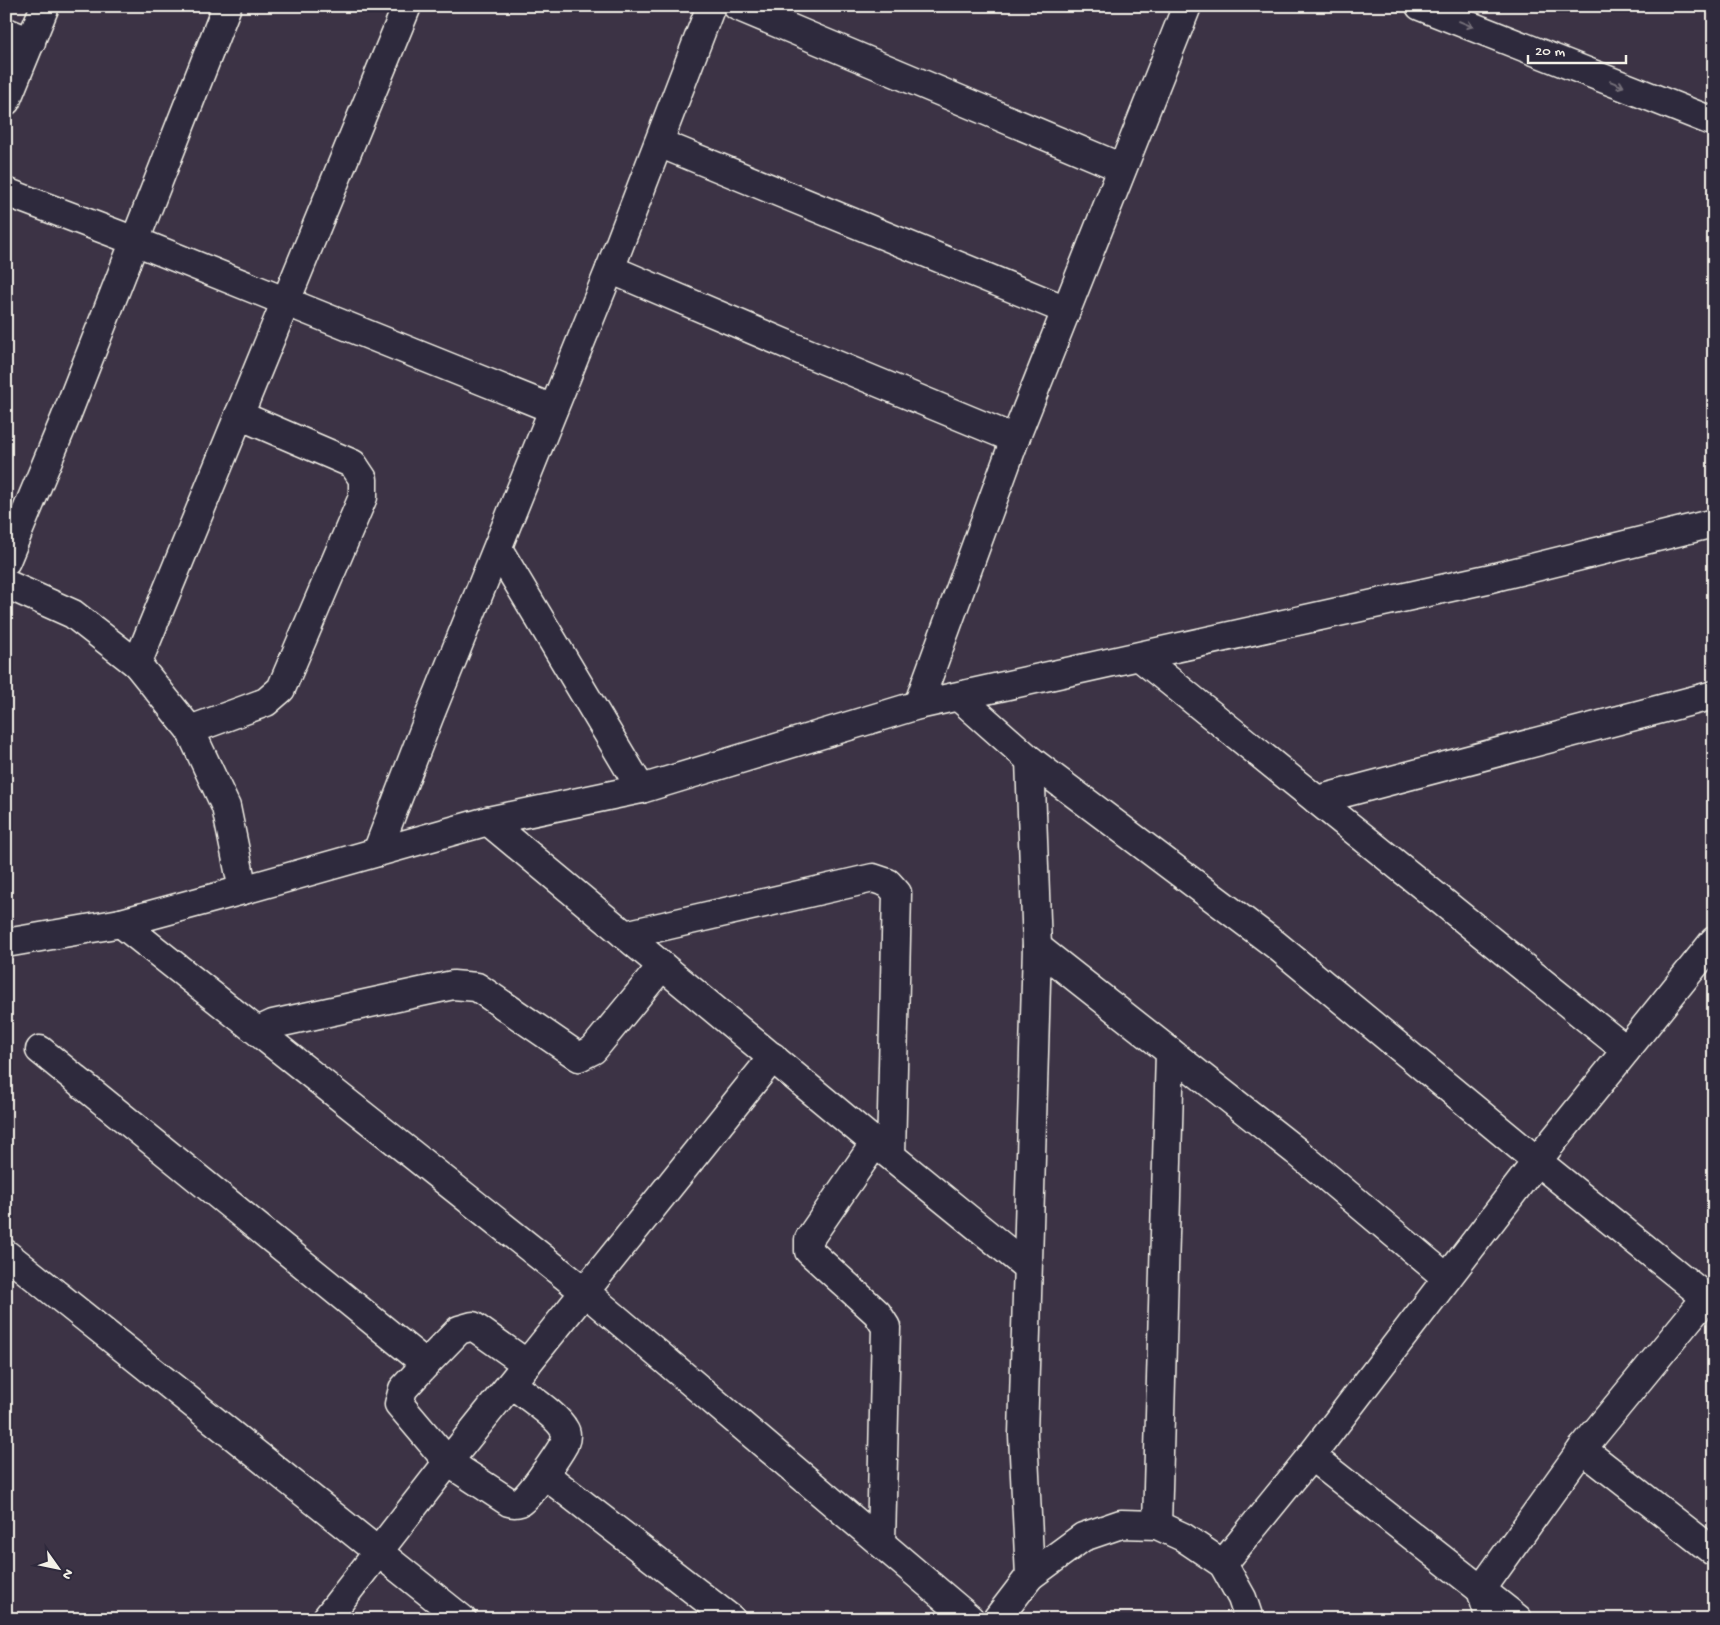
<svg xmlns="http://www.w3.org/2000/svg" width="1720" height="1625" font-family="'Gochi Hand',sans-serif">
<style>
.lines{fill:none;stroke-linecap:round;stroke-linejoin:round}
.street-casing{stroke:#f4f1e8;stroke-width:31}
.street{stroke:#2f2a3d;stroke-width:28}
.oneway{stroke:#747079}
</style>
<rect width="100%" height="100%" fill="#3c3345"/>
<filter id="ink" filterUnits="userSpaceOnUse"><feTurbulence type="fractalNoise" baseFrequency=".02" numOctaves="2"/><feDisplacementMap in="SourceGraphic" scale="10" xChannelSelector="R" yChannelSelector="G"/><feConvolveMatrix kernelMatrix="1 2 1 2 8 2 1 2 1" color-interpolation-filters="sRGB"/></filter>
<g filter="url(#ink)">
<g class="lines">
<defs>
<g id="street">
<polyline points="737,6 1122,168"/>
<polyline points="1420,6 1714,122"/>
<polyline points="6,32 31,42"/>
<polyline points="6,101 45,6"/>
<polyline points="659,143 1066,310"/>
<polyline points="6,192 135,241 553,409"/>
<polyline points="610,269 805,352 1015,439"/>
<polyline points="498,549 641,789"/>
<polyline points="6,561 65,419 227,6"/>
<polyline points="6,584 73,614 137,664 190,730 226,807 243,890"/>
<polyline points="1140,657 1626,1050"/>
<polyline points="137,664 407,6"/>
<polyline points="959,697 1030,760 1276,945 1537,1161 1714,1304"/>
<polyline points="918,705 1015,439 1187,6"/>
<polyline points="190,730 266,702 281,689 363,497 363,479 353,464 239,415"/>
<polyline points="1030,760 1037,947 1023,1435 1030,1576"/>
<polyline points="1317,800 1714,695"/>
<polyline points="488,821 875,1143 1026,1266"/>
<polyline points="377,852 429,717 610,269 711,6"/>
<polyline points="121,923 584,1291 970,1619"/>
<polyline points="625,935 873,878 888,883 897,893 891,1155"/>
<polyline points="6,943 121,923 243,890 488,821 641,789 918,705 1487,579 1714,523"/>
<polyline points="1037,947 1296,1151 1447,1278"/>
<polyline points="258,1031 273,1024 453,985 477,987 579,1057 593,1050 662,966"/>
<polyline points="40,1050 426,1364"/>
<polyline points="875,1143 809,1239 809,1251 877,1313 886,1327 881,1543"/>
<polyline points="6,1254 462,1619"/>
<path d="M512 1384C524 1394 558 1416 564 1429 567 1433 566 1439 564 1444 558 1455 530 1496 520 1502 517 1503 512 1503 509 1502L448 1462 399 1404 403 1389 426 1364 459 1330 473 1326 527 1364"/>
<polyline points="1582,1449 1714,1552"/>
<polyline points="1311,1456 1518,1619"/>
<polyline points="544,1474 731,1619"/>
<polyline points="1157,1525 1170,1052"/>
<polyline points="1223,1564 1311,1456 1537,1161 1714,941"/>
<polyline points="326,1619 448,1462 773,1057"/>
<polyline points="997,1619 1030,1576 1083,1537 1121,1524 1157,1525 1183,1537 1223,1564 1242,1598 1249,1619"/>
<polyline points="1490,1619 1481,1590 1582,1449 1706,1298"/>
</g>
</defs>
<use href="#street" class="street-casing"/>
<use href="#street" class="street"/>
</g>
<defs><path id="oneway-shaft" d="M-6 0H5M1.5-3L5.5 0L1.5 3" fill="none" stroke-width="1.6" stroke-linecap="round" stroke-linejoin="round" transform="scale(1.25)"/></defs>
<g class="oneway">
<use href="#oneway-shaft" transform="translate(1466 24) rotate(22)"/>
<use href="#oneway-shaft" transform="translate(1617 84) rotate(22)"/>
</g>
</g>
<rect width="1720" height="1625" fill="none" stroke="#2f2a3d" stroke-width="25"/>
<rect x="12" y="12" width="1695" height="1600" fill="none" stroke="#f4f1e8" stroke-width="2" filter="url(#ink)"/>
<g transform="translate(58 1568) rotate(123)" stroke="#2f2a3d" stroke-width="4" paint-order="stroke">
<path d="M0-4L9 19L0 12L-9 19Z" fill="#f4f1e8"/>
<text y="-8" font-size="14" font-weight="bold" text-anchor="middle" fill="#f4f1e8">N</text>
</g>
<path d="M1528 55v8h98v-8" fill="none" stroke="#f4f1e8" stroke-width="2.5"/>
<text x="1535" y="55" font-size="15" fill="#f4f1e8" stroke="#2f2a3d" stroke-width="4" paint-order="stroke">20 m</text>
</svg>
